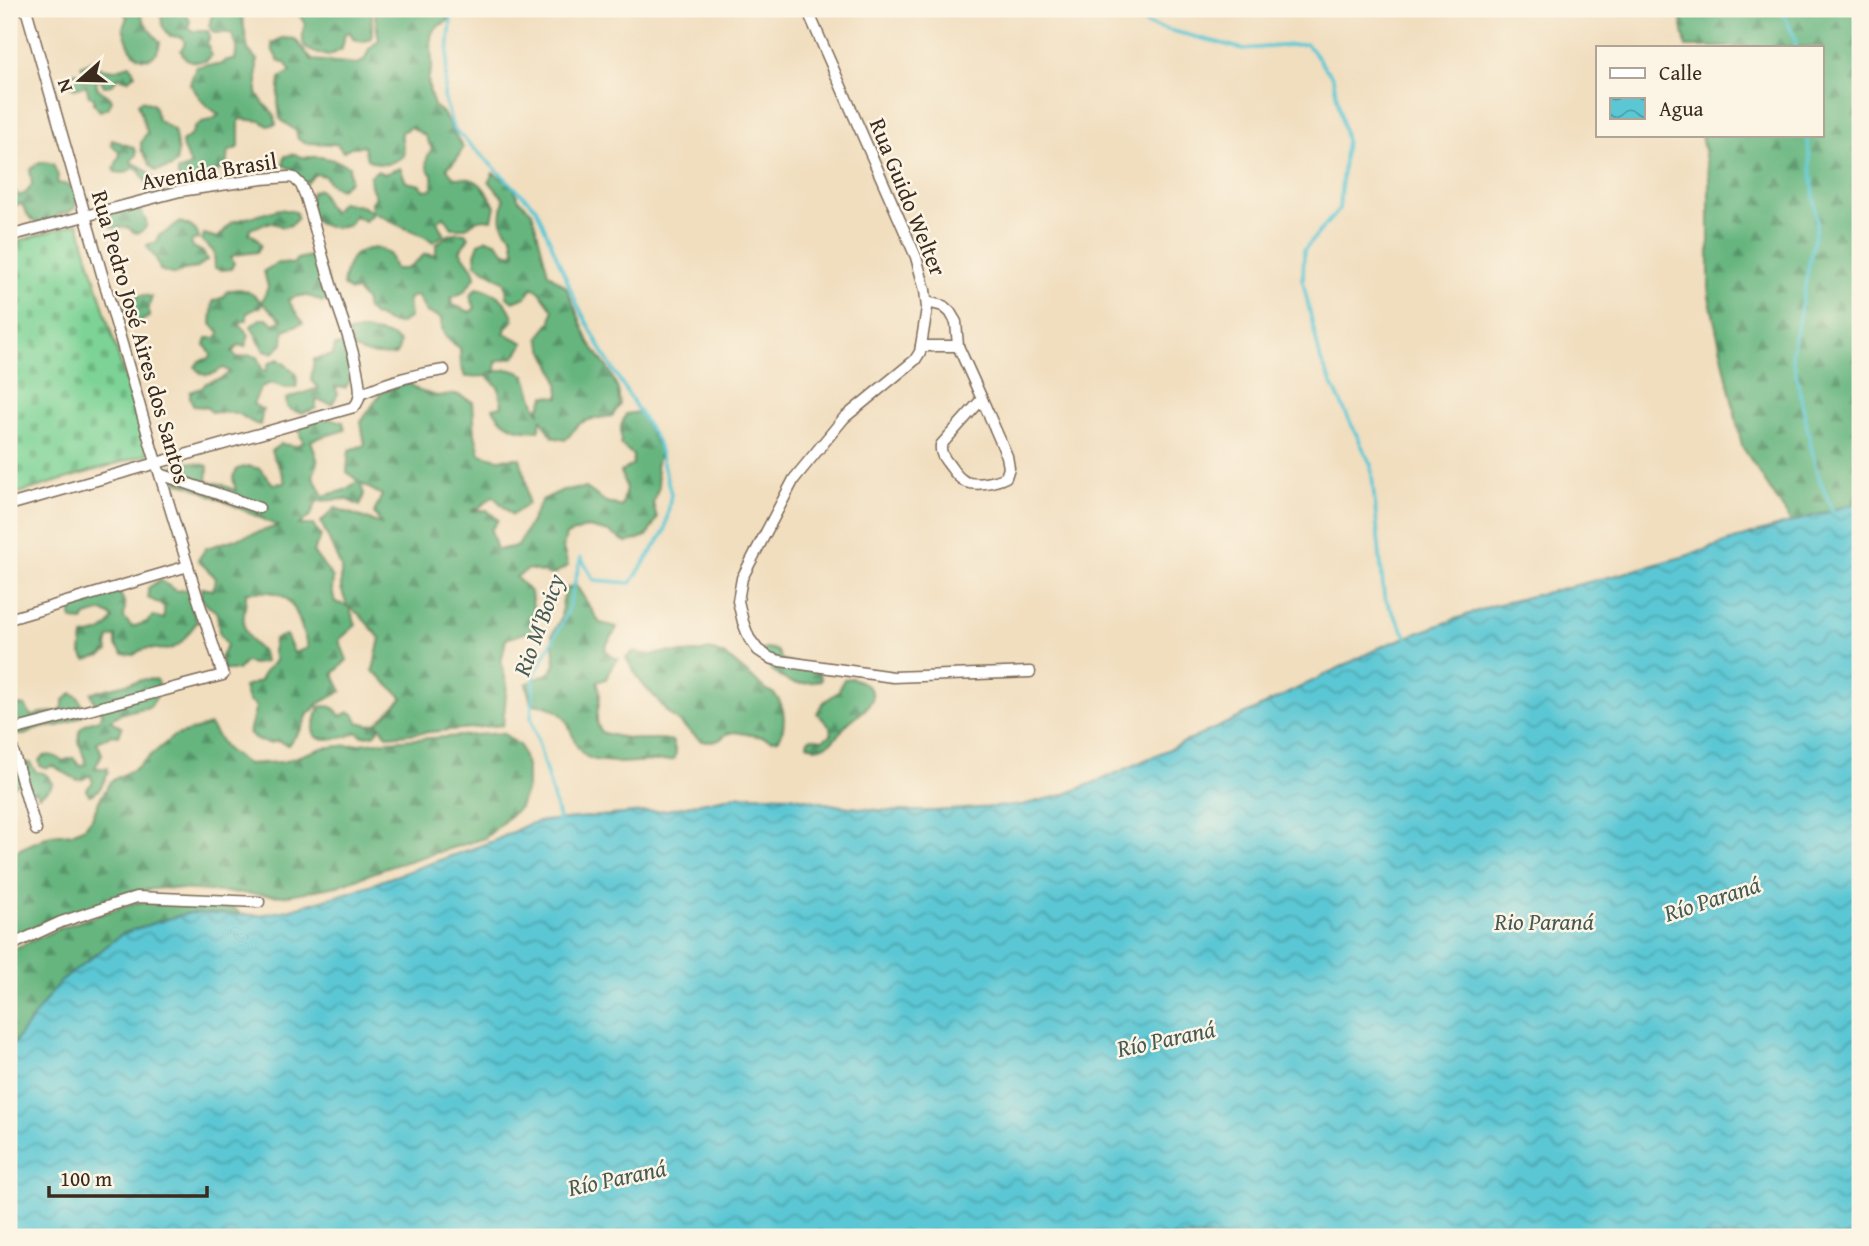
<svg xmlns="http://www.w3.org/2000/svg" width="1869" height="1246" font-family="'Gentium Book Plus',serif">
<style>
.forest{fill:url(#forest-firs);stroke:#50704e;stroke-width:2;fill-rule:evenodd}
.cemetery{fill:url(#cemetery-stones);stroke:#5c7e5a;stroke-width:2}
.water{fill:url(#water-waves);stroke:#4b7879;stroke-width:2}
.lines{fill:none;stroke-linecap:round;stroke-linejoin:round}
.stream{stroke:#5bc7d4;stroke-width:3.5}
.minor-casing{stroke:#7b6956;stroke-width:13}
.minor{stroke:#fff;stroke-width:10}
.labels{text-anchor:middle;stroke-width:5;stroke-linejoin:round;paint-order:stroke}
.street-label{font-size:23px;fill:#3b2a1e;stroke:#fcf5e5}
.water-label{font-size:24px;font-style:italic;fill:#455955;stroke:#fcf5e5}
</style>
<defs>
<pattern id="forest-firs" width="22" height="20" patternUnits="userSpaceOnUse" patternTransform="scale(1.75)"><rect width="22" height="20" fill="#66b57f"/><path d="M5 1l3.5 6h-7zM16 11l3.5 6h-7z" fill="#559367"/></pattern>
<pattern id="cemetery-stones" width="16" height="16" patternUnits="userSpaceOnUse" patternTransform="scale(1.75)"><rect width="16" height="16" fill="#7dd396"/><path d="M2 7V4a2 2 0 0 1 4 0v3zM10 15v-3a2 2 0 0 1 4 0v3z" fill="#6db581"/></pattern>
<pattern id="water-waves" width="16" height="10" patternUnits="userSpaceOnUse" patternTransform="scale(1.75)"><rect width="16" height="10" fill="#5bc7d4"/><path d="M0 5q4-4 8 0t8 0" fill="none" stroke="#4ca2ab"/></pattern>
</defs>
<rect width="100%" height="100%" fill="#fcf5e5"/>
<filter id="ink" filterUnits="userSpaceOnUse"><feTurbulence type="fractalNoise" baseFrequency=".0143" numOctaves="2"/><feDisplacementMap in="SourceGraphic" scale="14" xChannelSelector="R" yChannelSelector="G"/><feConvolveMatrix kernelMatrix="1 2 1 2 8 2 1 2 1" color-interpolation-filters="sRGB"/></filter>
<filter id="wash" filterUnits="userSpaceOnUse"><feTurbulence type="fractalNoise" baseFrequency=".00686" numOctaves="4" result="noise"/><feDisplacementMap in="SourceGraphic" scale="28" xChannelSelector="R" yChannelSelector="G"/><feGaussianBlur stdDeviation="1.57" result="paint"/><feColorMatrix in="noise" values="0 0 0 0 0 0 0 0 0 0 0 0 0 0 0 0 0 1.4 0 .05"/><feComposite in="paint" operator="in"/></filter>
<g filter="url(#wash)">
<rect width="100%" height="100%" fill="#f1debf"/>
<g class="forest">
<path d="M121 9H147L141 16 151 32 160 42C159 59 142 65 132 50 127 44 126 35 123 28L127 17Z"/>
<path d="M161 9H183L190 21 188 28 193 31H208L210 37 207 42 211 56 206 61C194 62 185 63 181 50L185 43 182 37 170 36 162 25Z"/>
<path d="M302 9H370L372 12C371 21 373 30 371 39L362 42 353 39 350 32 345 33 342 49 329 56C307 51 298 50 305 24L300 16Z"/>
<path d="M375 9H447L448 21 438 26 433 31 431 37 432 67 428 79 430 93 434 106 442 112 463 148 457 159 447 168 454 178C479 176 484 187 495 206L492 220C480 218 474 220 466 228H452L444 216 437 222 444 235 433 242C422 233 407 230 394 223 386 219 382 215 373 213L365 221 355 216 349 225C323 232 303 221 312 192L319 189C326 199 324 203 333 213L341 202 361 206 372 212 371 202 376 198 371 186 370 176 377 171 384 174 400 168 406 182 421 185 424 190 433 189 432 175C424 166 425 158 432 149L425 136 411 127 401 132 404 156C387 166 384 167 367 159L364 146 351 147 343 152 337 144 306 143 298 139 296 131 280 119 278 102 280 78 291 71 285 63 278 60 273 51 272 43 282 38 295 39 312 60 358 64 365 59 369 49 379 40 376 24Z"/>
<polygon points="1679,9 1860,9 1860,502 1792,523 1742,446 1709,296 1709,176 1701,135 1822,135 1822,47 1686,47"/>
<path d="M230 13 242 16 248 50 257 60V93L264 104 274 114 276 124 268 126 261 121 239 119V147L228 152 226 167C217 173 210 171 203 180L183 183 178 177V170L184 169 191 165 183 149 182 142 191 135 195 127 202 122 211 120 219 115 203 102 190 84 196 67 206 65H220L227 60H235L237 46 231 33H214L209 26 212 14 222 15Z"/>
<path d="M91 61 101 68 114 70 130 65 135 74 128 80 118 77 112 85 104 86 101 80H96C95 93 107 91 112 100L109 107 100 111 94 104V98L89 96 86 85 75 89C69 85 67 82 69 75L75 72 81 74 84 70 81 66Z"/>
<path d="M142 100 154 105 158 120 174 130 178 151 176 163 172 167 156 171C148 166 148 157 141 150V143L147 132 138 103Z"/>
<path d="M112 140 133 147 136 151V156L132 159 131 163C140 164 152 174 155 182L152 185H148L138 169 133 168 124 173 115 172 114 168 120 155 118 151 111 144Z"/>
<path d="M295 154C304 160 309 156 319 157 330 158 340 162 349 166L350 181 340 189 330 184 325 176 315 174 307 183 301 181 292 169 283 165 285 156Z"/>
<path d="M45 162 53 164 58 176 57 183 69 185 77 194 75 208 67 213 58 214 56 221C37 226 30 223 22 204L9 206V186L12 187 19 196 26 193 32 184 30 170 37 164Z"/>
<path d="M493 173 512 184 519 200 532 212 548 273 566 287 589 342 610 372 618 390 620 405 612 416C601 418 585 418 577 426 573 431 570 436 565 440L553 437 541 419 539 430C519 432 502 426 493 408L502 406 499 388 487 376 465 377 461 365 460 348C445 339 442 335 441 318L426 312 417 295 408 299 410 317 400 324 388 322 373 315 367 309 365 300 357 291H350L343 285C347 259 352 249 379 248L390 255 395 269H407L425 254 436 255V245C446 236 451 231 465 233L469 237 460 251 473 269 475 277 464 292 451 298 453 305 470 312 475 308 470 296 476 288C495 290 509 302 514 320L507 326 504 333 524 343 515 357 496 361V370L492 373C507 368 510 368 525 375 531 388 532 403 540 414L539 408 545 396 559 397C560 369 545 362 539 337L551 322 553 310 539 291 532 287 526 297 513 302 507 297 505 282 486 271 476 264 475 254 479 243 487 239 496 242 505 252 515 254 512 236C498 227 501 213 504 199L489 181Z"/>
<path d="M129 206 141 211 146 221V227C140 235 134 234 128 227L112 228 107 222C110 211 118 208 129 206Z"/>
<path d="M280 209 296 212 297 219 291 225 282 227C270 219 263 225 250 229L249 234 256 237 261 245 257 252 234 255 231 258 234 263 231 269 221 270 215 268 214 252 202 241 204 234 218 238 232 222Z"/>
<path d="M179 222C188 224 198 229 199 239L193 240 191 243 193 247 203 252 207 260 197 268 183 270 177 274H171L160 270 156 258 149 250 147 245 157 242 158 236 166 232Z"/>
<path d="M310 256C329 273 328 275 329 300L322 302C310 295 300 293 288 300L303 323 284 330 283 344 273 353 264 351 251 326 260 319H268L274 324 282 320 262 303 261 306 247 313V320L238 323 249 335 245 347 239 345 232 352 238 358 250 355 257 357 263 371 267 370 268 364 278 359 296 373 297 382 296 387 286 388 271 383 261 387 253 404 263 410 260 425C250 424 247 417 238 414 230 411 221 413 212 412L206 407 194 406 190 398V392L202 388 206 383 222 378 230 372 223 368C213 375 203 379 195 367L199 361 210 358 211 354 205 345 207 338H216L220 333 211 324 213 301 224 297 226 292C241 285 251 292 262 302L268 287 264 271 278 263 293 264 297 259Z"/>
<polygon points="143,295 152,297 149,306 149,317 139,322 122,316 124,308 133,306 137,296"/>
<path d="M364 330C378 334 389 332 400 343L398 351 395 355C382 356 365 355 353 348L348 332Z"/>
<path d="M335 345 345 346 351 354 348 363 350 381 345 388 335 387 338 394 332 404 316 400V408C304 414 298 415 287 407L286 399 319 388 311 380 314 359 333 355Z"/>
<path d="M408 382 419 391 437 396 456 394 473 402 475 434 480 454 497 459 520 458 526 481 528 504 512 515 493 496 480 507 471 511 487 510 498 520 491 530 497 550 518 546 542 500 563 490 586 488 606 502 622 507 626 488 621 472 633 464V455L621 445V426L626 414 639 412 660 451 656 467 659 486 653 503 657 518 647 536 627 543 609 532 588 527 566 535 563 548 568 566 552 575 529 569 516 577 531 593 534 614 531 631 506 639 501 663 507 684 503 725 388 736 378 724 379 730 374 735 363 736 356 732C347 739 327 741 316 737L313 731 319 707C331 705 334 706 340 716L350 712 354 714 358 722 370 725 377 723 403 698 373 671 380 638 360 615 349 607 356 625 339 640 347 660 333 674 342 691 320 703 308 714 302 728 288 745 277 741 270 743 258 741 249 733 256 706 248 701 244 687 260 681 264 672 275 661 273 652 274 639 286 635 294 653 308 648C301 629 298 598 275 593 266 591 255 592 246 592 247 600 242 620 244 625 246 636 254 646 263 652L265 662 254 664 245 662 238 670H224L220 658 227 645 219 632 217 612 208 606 200 598 202 588 213 590 216 578 198 560 206 548 278 526 191 486 175 482 166 471C180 460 193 461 208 466L207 482 221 484 236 491 233 478 237 469 248 466 260 469 273 484 285 483C283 471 275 462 271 451L281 444 296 446 304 442 300 435V428C314 421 328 416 343 422L345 430 311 440 318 462 313 476 323 496 345 490 358 481 347 472 349 450 365 445 361 422 381 393ZM360 483 382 495 374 513 381 524 335 508 321 522 341 567V588L347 606 335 602 332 590 333 578 313 552 321 536 313 525H299L311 515 317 501 346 499 360 506 364 494Z"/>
<path d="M160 580 176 591 188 589C192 600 192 611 197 622 192 628 184 641 178 645 162 657 150 640 134 655L123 654 116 646V636L109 638 107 646 108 651 101 656 86 660 81 654 83 636C97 634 105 633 113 619L110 615 102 611 86 616 83 621 73 620 71 616V609L80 605 90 595 117 587 125 604 124 618 132 627 147 622 153 616 164 619V606L148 598V588Z"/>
<path d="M576 585 600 623 617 627C614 635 608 640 605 649L611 656 619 659 613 664 606 679 597 682C606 702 590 714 601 732 612 736 625 738 637 739 649 740 660 737 672 741L676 752 674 760 619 763C608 760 597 763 587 757 570 746 574 722 557 711 549 705 539 706 531 703L526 684 551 672 555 664 552 635 561 618 563 599 567 588Z"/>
<path d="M766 648C777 649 778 650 782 660L819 670 821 680C814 682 806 684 799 684 782 683 767 667 761 653Z"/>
<path d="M710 650 726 656 761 685C765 691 770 690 775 695 786 706 786 726 779 739L771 740 763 737 735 732 727 734 719 740 710 742 701 741 667 712 656 698 643 685 626 658 633 652 651 655 668 652 677 653 702 652Z"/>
<path d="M852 678C872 685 881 696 862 712 858 716 853 718 849 722 836 735 836 744 815 748L807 744 808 740 812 738 822 740 831 735 830 727 817 713 824 702 838 692 844 679Z"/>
<path d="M146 679 157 680 160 691 150 707C136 710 122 711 110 720L122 728 119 736 111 735 97 742 102 754 95 768H107L108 773C103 782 101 793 89 795L86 790 93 782 90 775 83 779 77 780 53 766 46 768 40 766 39 760 43 756C51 755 56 755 62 761L73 758 80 766 86 764C80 741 68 727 99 719L103 713 97 708 91 693Z"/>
<polygon points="72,693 78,697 85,711 82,716 59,726 46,727 35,730 24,735 13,735 9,730 9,710 18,705 25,706 32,717 40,713 58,712 63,707 63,701"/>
<polygon points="210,725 227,750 247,764 283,762 322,748 388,741 503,733 520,746 527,766 527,787 520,807 485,838 392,866 337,886 284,896 164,888 144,890 56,918 9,941 9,854 51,835 72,833 85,827 92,818 100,799 111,781 136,768 174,736"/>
<path d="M11 757 25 763H30L36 772C45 772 48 775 52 783L51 787 39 796 36 791 30 793 26 789 23 782 9 788V759Z"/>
<polygon points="137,902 233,908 241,914 190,913 157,922 122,934 58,984 9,1050 9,951 63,927"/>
</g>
<polygon class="cemetery" points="78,223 148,454 9,496 9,244"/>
<polygon class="water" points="1860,502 1860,1237 9,1237 9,1050 58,984 122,934 157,922 190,913 260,915 288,910 350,892 496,840 529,824 544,821 667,810 740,795 790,796 841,806 888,811 935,811 1022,805 1063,795 1110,776 1238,718 1385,645 1491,606 1613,576 1686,556 1749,535"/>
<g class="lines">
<g class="stream">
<polyline points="452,9 444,97 453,128 536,208 577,304 606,358 657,441 671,494 665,531 631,583 594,580 581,558 567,613 534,676 531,717 560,822"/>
<polyline points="1129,9 1149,25 1243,49 1307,44 1333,78 1346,140 1339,209 1304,250 1303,282 1321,361 1371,465 1384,597 1409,641"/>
<polyline points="1781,9 1795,38 1796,47"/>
<polyline points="1807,135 1817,222 1792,354 1816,470 1833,512"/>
</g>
</g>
</g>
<g filter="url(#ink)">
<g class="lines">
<defs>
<g id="minor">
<polyline points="807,9 916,257 925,290 927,308 920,352 915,360 844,418 794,479 742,578 738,601 743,622 749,638 758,650 770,658 780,661 893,677 1030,672"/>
<path d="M9 236 180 191 262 179 289 177 294 178 301 185 306 197C316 230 324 264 335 297 343 323 354 349 358 376 360 387 362 399 354 407L9 505"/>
<path d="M927 302 943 306 950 312 956 322 958 346 982 399 941 445C940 454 944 458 950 466 954 472 959 479 966 482 977 486 996 482 1006 477L1009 468 1007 456 982 399"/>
<polyline points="921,346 958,346"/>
<path d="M360 394C387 382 414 374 444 370"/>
<polyline points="160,474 259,508"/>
<polyline points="9,619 188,566"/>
<polyline points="9,731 223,675 198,599 152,449 26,9"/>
<polyline points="9,737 36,830"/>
<polyline points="9,946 61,922 137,897 259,902"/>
</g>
</defs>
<use href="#minor" class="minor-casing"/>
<use href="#minor" class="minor"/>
</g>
</g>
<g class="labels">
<g class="street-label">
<text transform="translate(209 171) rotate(-9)" y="8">Avenida Brasil</text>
<text transform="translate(908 197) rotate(68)" y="8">Rua Guido Welter</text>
<text transform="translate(141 337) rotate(74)" y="8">Rua Pedro José Aires dos Santos</text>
</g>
<g class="water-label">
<text transform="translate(539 625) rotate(-70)" y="8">Rio M'Boicy</text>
<text transform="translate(1712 899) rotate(-18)" y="8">Río Paraná</text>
<text x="1544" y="930">Rio Paraná</text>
<text transform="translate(1166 1039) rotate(-12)" y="8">Río Paraná</text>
<text transform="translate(617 1178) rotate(-12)" y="8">Río Paraná</text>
</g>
</g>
<rect width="1869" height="1246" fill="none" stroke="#fcf5e5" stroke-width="35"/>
<rect x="1596" y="46" width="228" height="91" fill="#fcf5e5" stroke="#afa495" stroke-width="2"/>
<rect x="1610" y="68" width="35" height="10" fill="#ffffff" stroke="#afa495" stroke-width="2"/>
<text x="1659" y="80" font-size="21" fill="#3b2a1e">Calle</text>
<rect x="1610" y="98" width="35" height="21" fill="url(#water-waves)" stroke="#afa495" stroke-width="2"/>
<text x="1659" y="116" font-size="21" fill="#3b2a1e">Agua</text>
<g transform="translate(80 80) rotate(250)" stroke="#fcf5e5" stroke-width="5" paint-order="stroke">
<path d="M0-5L12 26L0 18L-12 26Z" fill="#3b2a1e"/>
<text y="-10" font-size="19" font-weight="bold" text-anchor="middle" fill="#3b2a1e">N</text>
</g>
<path d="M49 1186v10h158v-10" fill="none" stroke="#3b2a1e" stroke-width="3.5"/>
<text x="60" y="1186" font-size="21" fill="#3b2a1e" stroke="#fcf5e5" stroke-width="5" paint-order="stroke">100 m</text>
</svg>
